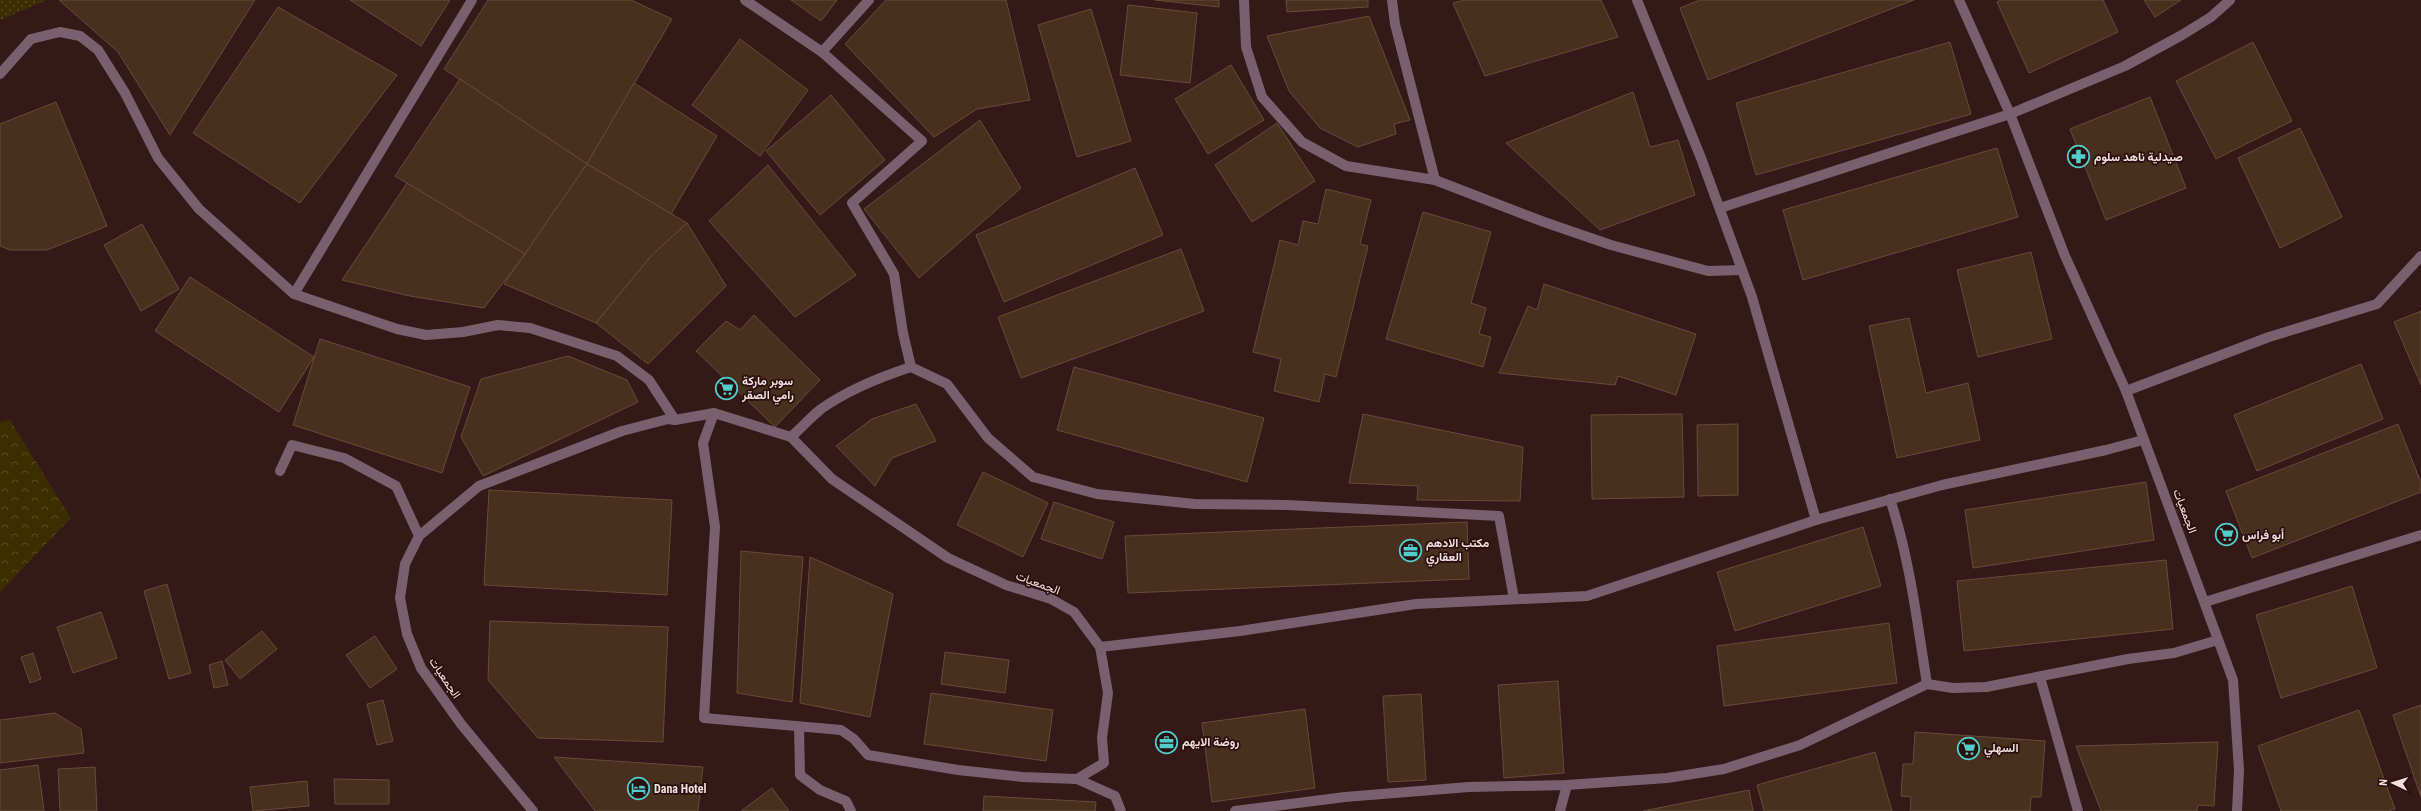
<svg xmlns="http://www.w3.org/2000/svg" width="2421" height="811" font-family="'Roboto Condensed',Vazirmatn,sans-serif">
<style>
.grass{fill:url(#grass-dots)}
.forest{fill:url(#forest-crowns)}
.building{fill:#482f1e;stroke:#674c3a}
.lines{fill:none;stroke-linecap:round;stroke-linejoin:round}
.street{stroke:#7a606e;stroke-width:10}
.labels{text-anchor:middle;stroke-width:3.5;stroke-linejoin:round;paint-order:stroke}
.poi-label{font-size:12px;font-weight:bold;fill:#f4e0df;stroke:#2a0f0f;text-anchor:start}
.street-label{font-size:12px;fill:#f4e0df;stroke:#2a0f0f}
</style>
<defs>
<pattern id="grass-dots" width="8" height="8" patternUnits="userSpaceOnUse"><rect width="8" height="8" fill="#3d2e00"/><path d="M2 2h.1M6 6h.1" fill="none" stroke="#5a4c25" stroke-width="1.8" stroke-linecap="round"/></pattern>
<pattern id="forest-crowns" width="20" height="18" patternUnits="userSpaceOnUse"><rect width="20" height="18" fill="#3d2e00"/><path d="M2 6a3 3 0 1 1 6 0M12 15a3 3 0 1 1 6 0" fill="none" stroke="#5a4c25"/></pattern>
</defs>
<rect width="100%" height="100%" fill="#351818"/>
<polygon class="grass" points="0,0 47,0 0,20"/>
<polygon class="forest" points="10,420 71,518 0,592 0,422"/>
<g class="building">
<polygon points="59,0 255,0 170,135 118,52"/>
<polygon points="350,0 450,0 421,46"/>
<polygon points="488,0 631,0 672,19 587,164 444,69"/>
<polygon points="791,0 837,0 821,21"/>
<polygon points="886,0 1006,0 1030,100 977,109 934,137 845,44"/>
<polygon points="1155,0 1219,0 1219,7"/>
<polygon points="1286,0 1368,0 1368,7 1287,12"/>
<polygon points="1464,0 1601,0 1618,37 1485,76 1453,3"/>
<polygon points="1700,0 1914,0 1708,80 1680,8"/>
<polygon points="2001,0 2103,0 2118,32 2029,73 1997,2"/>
<polygon points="2144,0 2181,0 2155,17"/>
<polygon points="1128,5 1197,13 1190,83 1120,75"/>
<polygon points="278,7 397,75 300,203 193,133"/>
<polygon points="1091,9 1131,141 1077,157 1038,25"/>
<polygon points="1369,16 1410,120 1394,124 1396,134 1358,147 1320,128 1289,91 1267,36"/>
<polygon points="740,39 808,90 760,156 692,105"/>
<polygon points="1950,42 1971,114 1756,175 1736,103"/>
<polygon points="2253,42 2292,121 2216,159 2176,81"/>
<polygon points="1231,65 1264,120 1208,154 1175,99"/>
<polygon points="460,79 587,164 525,254 395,176"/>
<polygon points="634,83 717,136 671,214 587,164"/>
<polygon points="1633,92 1650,147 1678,140 1695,195 1600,230 1506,143"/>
<polygon points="831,95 885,160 820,215 766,151"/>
<polygon points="2150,97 2186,188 2106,220 2070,129"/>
<polygon points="56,102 107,226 47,250 10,250 0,246 0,124"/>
<polygon points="980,120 1021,188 919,278 864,209"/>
<polygon points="1277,123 1315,181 1252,222 1215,165"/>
<polygon points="2300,128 2342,217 2280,248 2238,158"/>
<polygon points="1997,148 2018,217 1803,280 1783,210"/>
<polygon points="587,164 687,223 651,256 596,323 504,284"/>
<polygon points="768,165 856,275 795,317 709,221"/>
<polygon points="1135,168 1163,235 1004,302 976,235"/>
<polygon points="407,183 525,254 484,308 410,296 342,280"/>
<polygon points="1326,189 1371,200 1360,244 1368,246 1336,377 1325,374 1319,402 1274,391 1281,359 1253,352 1280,240 1298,245 1303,221 1318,224"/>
<polygon points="1423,212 1491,232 1471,303 1486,308 1479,334 1491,337 1483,367 1386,339"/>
<polygon points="687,223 726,286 648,364 596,323 651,256"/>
<polygon points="142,224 179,289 141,311 104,245"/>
<polygon points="1181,249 1204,311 1021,378 998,317"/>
<polygon points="2031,252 2052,339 1978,357 1957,270"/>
<polygon points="190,277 314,357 279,412 155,331"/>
<polygon points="1544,284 1696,334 1676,395 1618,376 1615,385 1499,373 1528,306 1537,310"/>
<polygon points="2421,311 2421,385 2394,322"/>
<polygon points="754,315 820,380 775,427 696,351 726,321 740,330"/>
<polygon points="1909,318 1926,393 1968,383 1980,440 1897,458 1869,326"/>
<polygon points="320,339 470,387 442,473 293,425"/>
<polygon points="568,356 627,380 638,402 483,476 461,437 481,379"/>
<polygon points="2361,364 2383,419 2257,471 2234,415"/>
<polygon points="1074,367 1264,418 1247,482 1057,430"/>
<polygon points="916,404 936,441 892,458 875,486 836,446 872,419"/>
<polygon points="1363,414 1523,447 1520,501 1417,500 1418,486 1349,483"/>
<polygon points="1682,414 1684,497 1592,499 1591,415"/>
<polygon points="1738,424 1738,495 1698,496 1697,425"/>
<polygon points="2398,424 2421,483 2421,492 2252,558 2226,491"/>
<polygon points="983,472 1048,503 1023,557 957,525"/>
<polygon points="2146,482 2154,540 1973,568 1965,510"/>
<polygon points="489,490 672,500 667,595 484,585"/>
<polygon points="1054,502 1114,522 1102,559 1041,539"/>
<polygon points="1467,522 1469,579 1128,593 1125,536"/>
<polygon points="1863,527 1881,586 1735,631 1717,572"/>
<polygon points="741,551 803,557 792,702 737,693"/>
<polygon points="810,557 893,594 870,717 800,703"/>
<polygon points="2166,560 2173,629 1964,651 1957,581"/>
<polygon points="167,584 191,673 169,679 144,591"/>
<polygon points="2352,586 2377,668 2281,698 2256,615"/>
<polygon points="101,612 117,658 73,673 57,627"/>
<polygon points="490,621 668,627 663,742 538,738 488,680"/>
<polygon points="1889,623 1897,683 1724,706 1717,646"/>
<polygon points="262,631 277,649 240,679 225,660"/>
<polygon points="375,636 397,669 370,688 346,655"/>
<polygon points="945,652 1009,660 1005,693 941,684"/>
<polygon points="33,653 41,679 30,683 21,657"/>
<polygon points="222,661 228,685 214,688 209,665"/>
<polygon points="1558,681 1564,773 1504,778 1498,685"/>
<polygon points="931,693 1053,710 1046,761 924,744"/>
<polygon points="1421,694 1426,780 1388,782 1383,696"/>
<polygon points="383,700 393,741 377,745 367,704"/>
<polygon points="2421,705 2421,797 2393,715"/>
<polygon points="1305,709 1315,788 1212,802 1202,723"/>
<polygon points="2359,710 2395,809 2389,811 2281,811 2258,746"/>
<polygon points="55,713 81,729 84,753 0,763 0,720"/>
<polygon points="1915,732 2045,741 2041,797 2031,797 2030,811 1910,811 1911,797 1901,796 1903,764 1913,764"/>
<polygon points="2218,742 2214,806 2198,805 2197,811 2101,811 2076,746"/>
<polygon points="1875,752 1892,811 1764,811 1757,785"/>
<polygon points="554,757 703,767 698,811 595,811"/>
<polygon points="38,765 44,811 0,811 0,770"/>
<polygon points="95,767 97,811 60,811 58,769"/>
<polygon points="334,779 389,780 389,804 335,804"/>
<polygon points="307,781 309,806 253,811 250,787"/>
<polygon points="772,788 789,811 741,811"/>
<polygon points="1749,790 1753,811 1643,811"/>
<polygon points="984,796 1096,802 1095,811 983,811"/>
</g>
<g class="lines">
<g class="street">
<polyline points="745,0 822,52 922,141 852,203 894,274 903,333 911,367"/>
<polyline points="1244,0 1246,47 1262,97 1302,142 1346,166 1435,180 1544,222 1611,245 1708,271 1742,270"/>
<polyline points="1392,0 1395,24 1435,180"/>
<polyline points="1637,0 1701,158 1752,297 1816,520"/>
<polyline points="1959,0 2010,114 2065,256 2126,391 2233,680 2239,770 2237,811"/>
<polyline points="822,52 869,0"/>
<polyline points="0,74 31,39 60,32 80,36 98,50 125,93 158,158 199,209 294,294 397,329 426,335 463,332 498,325 530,328 617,356 649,380 675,420"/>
<polyline points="1720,208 2010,114 2125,66 2182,35 2211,17 2230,0"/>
<polyline points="294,294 472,0"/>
<polyline points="2126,391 2269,337 2377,304 2421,256"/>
<polyline points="714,413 703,443 715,527 704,718 841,730 854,739 868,755 958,770 1022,777 1077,779"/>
<path d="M791 437C801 428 811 417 821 409 848 390 880 377 911 367L947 384 988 438 1033 477 1097 494 1195 504 1287 505 1499 516 1514 599"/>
<polyline points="280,471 292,445 344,458 396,486 419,536"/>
<path d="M1890 499C1910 559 1917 622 1927 684"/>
<polyline points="2205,602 2421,535"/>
<polyline points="1100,647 1240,631 1416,604 1587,596 1816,520 1942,485 2106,450 2143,440"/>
<polyline points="2040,677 2078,811"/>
<polyline points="799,727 800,775 820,790 846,801 851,811"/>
<polyline points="533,811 461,724 421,668 407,634 400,598 405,564 419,536 479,486 622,431 668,419 675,420 714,413 791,437 832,479 948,558 1006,585 1051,599 1074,612 1100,647 1108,693 1102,738 1104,763 1077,779 1115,796 1121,811"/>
<polyline points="1235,811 1345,797 1469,787 1567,785 1667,778 1724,769 1800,745 1927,684 1953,688 1986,687 2128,659 2174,653 2218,640"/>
<polyline points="1560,811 1567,785"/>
</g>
</g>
<defs>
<symbol id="pharmacy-ring" viewBox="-11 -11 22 22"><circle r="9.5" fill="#2a0f0f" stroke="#52cdcc" stroke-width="1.5"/><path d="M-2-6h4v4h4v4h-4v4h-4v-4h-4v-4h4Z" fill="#52cdcc"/></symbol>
<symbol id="supermarket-ring" viewBox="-11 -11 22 22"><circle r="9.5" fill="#2a0f0f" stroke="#52cdcc" stroke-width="1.5"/><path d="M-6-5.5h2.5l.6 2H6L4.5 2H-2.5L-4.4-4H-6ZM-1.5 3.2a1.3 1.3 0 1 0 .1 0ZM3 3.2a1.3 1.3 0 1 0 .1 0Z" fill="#52cdcc"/></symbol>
<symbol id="office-ring" viewBox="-11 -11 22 22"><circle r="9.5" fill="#2a0f0f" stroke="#52cdcc" stroke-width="1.5"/><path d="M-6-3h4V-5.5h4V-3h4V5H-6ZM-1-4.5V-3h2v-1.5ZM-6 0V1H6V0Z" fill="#52cdcc"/></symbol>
<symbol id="hotel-ring" viewBox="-11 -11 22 22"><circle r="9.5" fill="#2a0f0f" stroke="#52cdcc" stroke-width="1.5"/><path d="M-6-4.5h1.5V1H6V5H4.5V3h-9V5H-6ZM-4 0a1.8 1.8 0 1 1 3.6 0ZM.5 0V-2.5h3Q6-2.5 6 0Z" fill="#52cdcc"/></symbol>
</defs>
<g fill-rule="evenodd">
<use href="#pharmacy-ring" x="2066" y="144" width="25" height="25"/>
<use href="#supermarket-ring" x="714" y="376" width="25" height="25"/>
<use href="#supermarket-ring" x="2214" y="522" width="25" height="25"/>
<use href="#office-ring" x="1398" y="538" width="25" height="25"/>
<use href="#office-ring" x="1154" y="730" width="25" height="25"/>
<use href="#supermarket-ring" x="1956" y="736" width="25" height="25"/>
<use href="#hotel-ring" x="626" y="776" width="25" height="25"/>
</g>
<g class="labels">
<g class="poi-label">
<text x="2094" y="161">صيدلية ناهد سلوم</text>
<text x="742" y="385">سوبر ماركة<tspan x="742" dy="14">رامي الصقر</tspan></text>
<text x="2242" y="539">أبو فراس</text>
<text x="1426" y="547">مكتب الادهم<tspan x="1426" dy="14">العقاري</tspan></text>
<text x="1182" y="746">روضة الايهم</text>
<text x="1984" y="752">السهلي</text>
<text x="654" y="793">Dana Hotel</text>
</g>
<g class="street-label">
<text transform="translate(2185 511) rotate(69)" y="4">الجمعيات</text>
<text transform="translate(1038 583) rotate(20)" y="4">الجمعيات</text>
<text transform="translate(445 678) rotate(56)" y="4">الجمعيات</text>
</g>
</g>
<g transform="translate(2393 783) rotate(274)" stroke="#2a0f0f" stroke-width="3" paint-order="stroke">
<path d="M0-3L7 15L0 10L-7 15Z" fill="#f4e0df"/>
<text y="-6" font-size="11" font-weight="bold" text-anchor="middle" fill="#f4e0df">N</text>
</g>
</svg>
